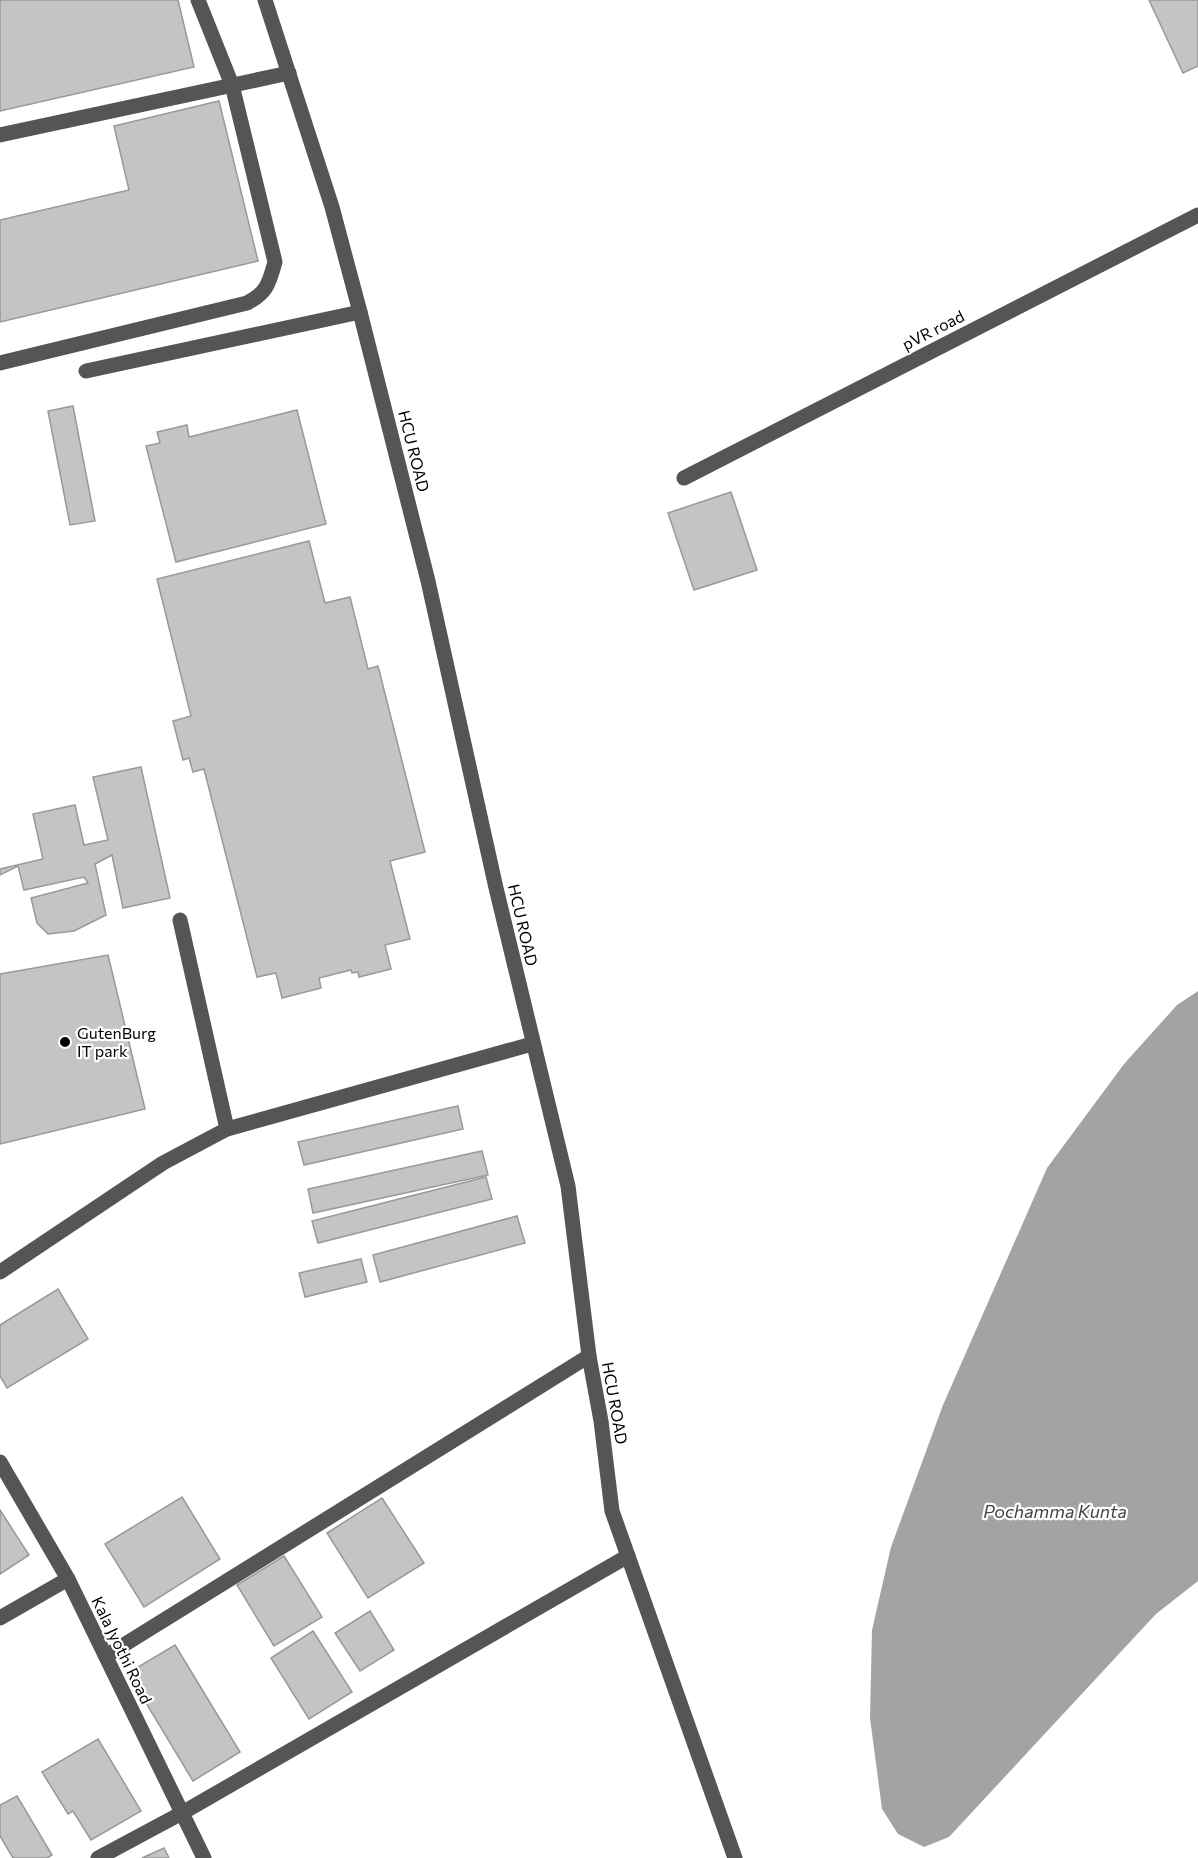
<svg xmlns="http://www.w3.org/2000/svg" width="1198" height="1858" font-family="Commissioner,sans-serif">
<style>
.water{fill:#a3a3a3}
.building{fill:#c4c4c4;stroke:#999;stroke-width:1.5}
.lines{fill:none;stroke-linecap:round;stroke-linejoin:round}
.minor{stroke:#555;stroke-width:15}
.poi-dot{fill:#000;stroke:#fff;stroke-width:2}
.labels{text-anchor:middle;stroke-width:4.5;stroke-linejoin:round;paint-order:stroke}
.street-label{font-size:16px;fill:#000;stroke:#fff}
.poi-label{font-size:16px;fill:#000;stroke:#fff;text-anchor:start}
.water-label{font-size:18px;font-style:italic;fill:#444;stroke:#fff}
</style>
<rect width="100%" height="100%" fill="#fff"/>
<polygon class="water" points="1198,991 1198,1581 1156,1614 949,1837 924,1847 898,1834 882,1809 870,1718 872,1630 891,1547 943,1405 1047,1168 1124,1064 1177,1005"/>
<g class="building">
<polygon points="0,0 178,0 194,67 0,111"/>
<polygon points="1149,0 1198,0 1198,66 1183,73"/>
<polygon points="219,101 258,261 0,322 0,220 129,190 114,126"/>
<polygon points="73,406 95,521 70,525 48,411"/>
<polygon points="297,410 326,524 176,562 146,446 160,443 157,432 187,425 189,437"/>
<polygon points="731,492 757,570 694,590 668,513"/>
<polygon points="309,541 325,603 350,597 368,669 378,666 425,852 390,861 410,939 385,945 391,969 359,977 358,972 352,973 351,970 319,978 321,988 282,998 276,973 257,977 204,769 193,772 189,758 183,760 173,721 191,716 157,579"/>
<polygon points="141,767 170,898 123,908 112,855 95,864 106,915 74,931 48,934 37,923 31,898 88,883 84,877 24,890 18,866 0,875 0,869 43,859 33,814 75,805 84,845 108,840 93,777"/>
<polygon points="108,955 145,1109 0,1144 0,974"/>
<polygon points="458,1106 463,1129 304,1165 298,1142"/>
<polygon points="482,1151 488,1175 313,1213 308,1189"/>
<polygon points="486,1177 492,1199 318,1243 312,1221"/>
<polygon points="517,1216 525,1243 380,1282 373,1255"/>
<polygon points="361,1259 367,1282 305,1297 299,1273"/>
<polygon points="58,1289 88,1339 7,1388 0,1376 0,1325"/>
<polygon points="182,1497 220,1559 144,1607 105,1544"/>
<polygon points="382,1498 424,1563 368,1598 327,1533"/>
<polygon points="0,1510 29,1555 0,1574"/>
<polygon points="284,1556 322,1617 274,1646 237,1585"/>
<polygon points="370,1611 394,1650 360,1671 335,1633"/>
<polygon points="313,1631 352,1692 309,1719 271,1658"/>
<polygon points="175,1645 240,1752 193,1781 128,1673"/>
<polygon points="98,1739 141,1811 91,1840 73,1811 68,1814 42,1772"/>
<polygon points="17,1796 52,1855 47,1858 13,1858 0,1836 0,1805"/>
<polygon points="164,1848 169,1858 142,1858"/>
</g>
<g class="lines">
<g class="minor">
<polyline points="265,0 332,207 360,312 428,581 496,888 568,1186 589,1356 601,1421 612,1511 735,1858"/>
<polyline points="0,135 289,73"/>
<path d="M0 363 247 303C267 293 269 283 275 262L232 85 198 0"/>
<polyline points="86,371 360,312"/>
<polyline points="684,478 1198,215"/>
<polyline points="180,920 227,1129"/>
<polyline points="0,1272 163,1163 227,1129 532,1044"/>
<polyline points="0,1462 68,1579 204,1858"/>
<polyline points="0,1618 68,1579"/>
<polyline points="106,1656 589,1356"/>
<polyline points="98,1858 182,1813 628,1556"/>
</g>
</g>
<circle class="poi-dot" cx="65" cy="1042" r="6"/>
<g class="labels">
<g class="street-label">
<text transform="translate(933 330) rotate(-27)" y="6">pVR road</text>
<text transform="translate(414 451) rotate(76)" y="6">HCU ROAD</text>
<text transform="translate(523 925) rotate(77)" y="6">HCU ROAD</text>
<text transform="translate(615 1403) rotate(80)" y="6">HCU ROAD</text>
<text transform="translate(122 1650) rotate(64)" y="6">Kala Jyothi Road</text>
</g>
<g class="poi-label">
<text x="77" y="1039">GutenBurg<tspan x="77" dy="18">IT park</tspan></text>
</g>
<g class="water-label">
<text x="1055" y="1518">Pochamma Kunta</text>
</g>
</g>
</svg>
